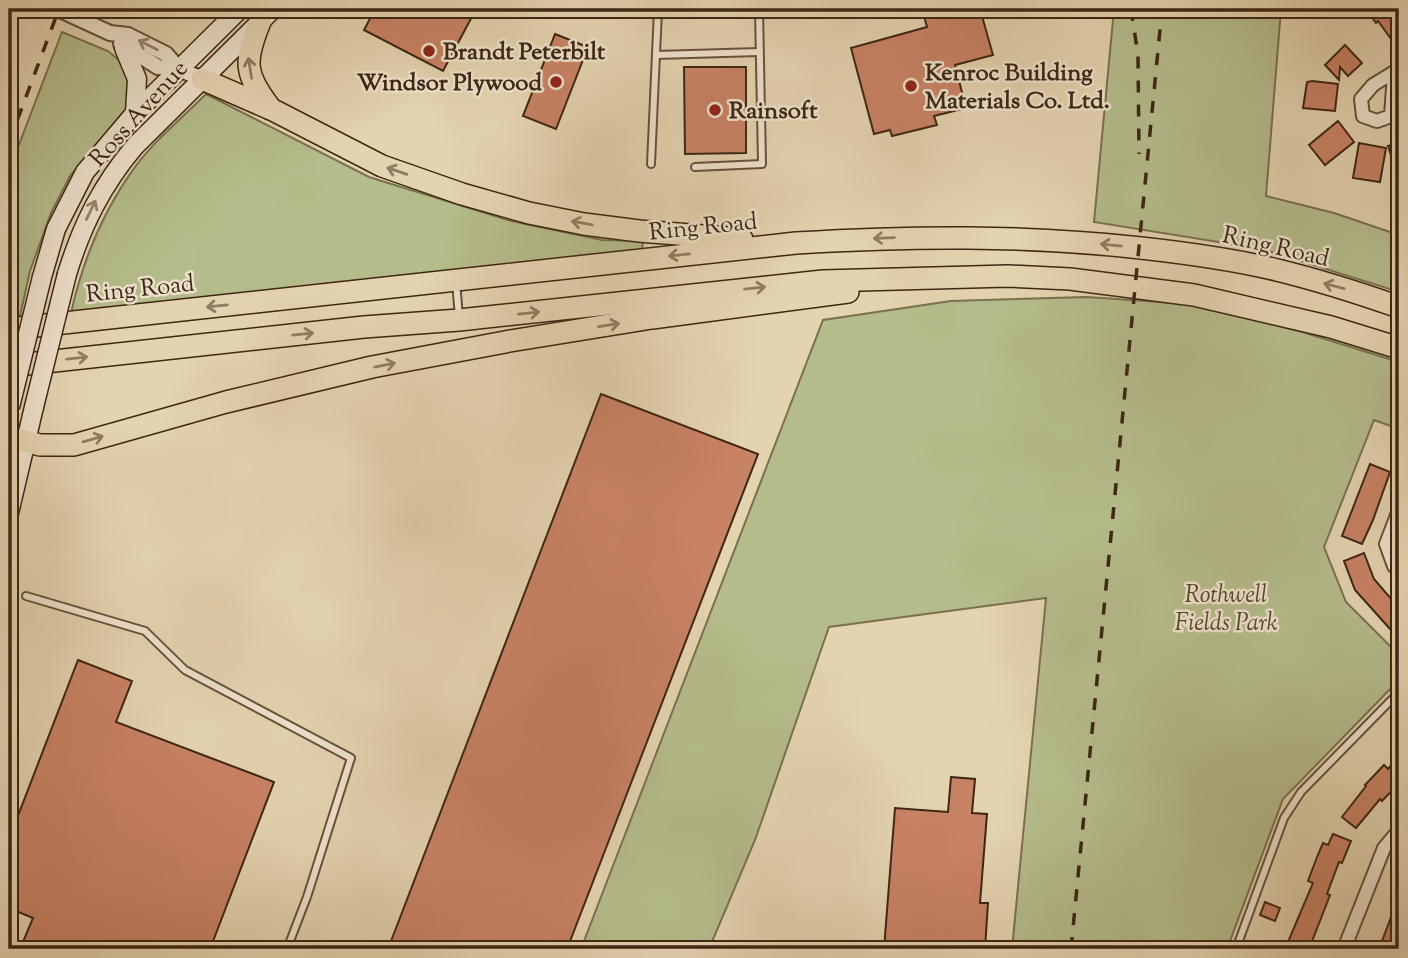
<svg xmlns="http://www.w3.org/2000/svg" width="1408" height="958" font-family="'Sorts Mill Goudy',serif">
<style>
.green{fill:#b5bc8b;stroke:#797150;stroke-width:2}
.building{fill:#c88264;stroke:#3d2614;stroke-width:2}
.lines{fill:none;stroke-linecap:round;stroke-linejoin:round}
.service-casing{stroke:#67513b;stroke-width:10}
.minor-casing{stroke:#67513b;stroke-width:16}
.tertiary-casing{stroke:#67513b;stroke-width:18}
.secondary-casing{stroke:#3d2614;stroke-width:21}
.motorway-casing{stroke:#3d2614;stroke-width:24}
.service{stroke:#ede2cc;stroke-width:6}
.minor{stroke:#ede2cc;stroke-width:12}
.tertiary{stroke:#ede2cc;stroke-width:14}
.secondary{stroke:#ede2cc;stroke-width:18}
.motorway{stroke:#e4d3b0;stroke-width:21}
.rail{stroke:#3d2614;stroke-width:3.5;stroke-dasharray:12 12;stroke-linecap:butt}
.secondary-bridge-casing{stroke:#3d2614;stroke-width:21;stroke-linecap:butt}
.secondary-bridge{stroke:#ede2cc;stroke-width:18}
.oneway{stroke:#958470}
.oneway2{stroke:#907c62}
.poi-dot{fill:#8f2418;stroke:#ede2cc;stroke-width:2.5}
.labels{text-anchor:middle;stroke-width:5;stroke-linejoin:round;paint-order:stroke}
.poi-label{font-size:24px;font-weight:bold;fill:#3d2614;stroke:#ede2cc;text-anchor:start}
.street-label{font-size:24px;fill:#3d2614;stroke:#ede2cc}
.park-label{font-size:24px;font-style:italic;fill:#55442c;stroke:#ede2cc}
</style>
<rect width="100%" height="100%" fill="#e4d3b0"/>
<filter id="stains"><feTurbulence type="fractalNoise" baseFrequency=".00286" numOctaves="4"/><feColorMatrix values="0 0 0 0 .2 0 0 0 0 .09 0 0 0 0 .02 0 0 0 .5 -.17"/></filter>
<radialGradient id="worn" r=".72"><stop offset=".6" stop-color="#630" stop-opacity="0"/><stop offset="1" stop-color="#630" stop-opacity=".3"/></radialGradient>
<g class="green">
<polygon points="1114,9 1281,9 1266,196 1334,213 1399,235 1399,292 1262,249 1094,222"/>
<polygon points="62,32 108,51 126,66 132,82 130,104 70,176 51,213 30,271 20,316 9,317 9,171"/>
<path d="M206 94 369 177 511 221 602 240 643 241 642 250 71 313C83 259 102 212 135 167 154 141 182 118 206 94Z"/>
<polygon points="1087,297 1189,304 1299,331 1399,362 1399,429 1374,420 1324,547 1346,602 1399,655 1399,680 1283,799 1227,949 1012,949 1046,598 829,627 755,840 709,949 581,949 823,320 951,301"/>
</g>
<g class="building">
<polygon points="375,9 465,9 474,13 443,71 364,30"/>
<polygon points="922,9 980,9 993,55 955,65 966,108 934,116 937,125 892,136 890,130 874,134 851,48 927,27"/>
<polygon points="1366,9 1388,9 1392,15 1399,10 1399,50 1378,21 1376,23"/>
<polygon points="555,34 588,47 556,129 523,116"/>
<polygon points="1345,45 1362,63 1348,76 1340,67 1339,80 1325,65"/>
<polygon points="684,67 746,67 746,153 685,154"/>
<polygon points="1312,81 1338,84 1335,111 1303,108 1307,82"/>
<polygon points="1338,121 1354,142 1325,165 1309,145"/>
<polygon points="1359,143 1386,148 1380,182 1353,178"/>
<polygon points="1399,143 1399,174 1397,174 1388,146"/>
<polygon points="601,394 758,454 567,949 388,949"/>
<polygon points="1370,464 1390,472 1373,520 1362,544 1342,536"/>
<polygon points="1364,553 1374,579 1399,608 1399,623 1391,630 1355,590 1344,561"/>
<polygon points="78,660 132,681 116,722 274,782 210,949 20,949 33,918 9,908 9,839"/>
<polygon points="1399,756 1399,783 1382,801 1380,799 1356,828 1342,817 1366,786 1365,785 1384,765 1388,769"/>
<polygon points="951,777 975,779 972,813 987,814 980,903 988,903 985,949 884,949 895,808 948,812"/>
<polygon points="1333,834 1351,841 1342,863 1339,862 1327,894 1330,895 1309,949 1285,949 1313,883 1308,881 1317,857 1323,843 1328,845"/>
<polygon points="1398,899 1399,900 1399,947 1382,941"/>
<polygon points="1265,902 1280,908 1275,921 1260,915"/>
</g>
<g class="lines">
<defs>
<g id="service">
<polyline points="656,55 759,52"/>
<polyline points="651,164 658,10"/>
<polyline points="695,167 762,164 759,10"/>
<polyline points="456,282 459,317"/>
<polyline points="26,596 145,631 185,670 351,758 307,897 287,949"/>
<polyline points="1236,949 1284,818 1301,792 1399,692"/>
</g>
<g id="minor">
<polyline points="614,9 772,9"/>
<polyline points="1394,73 1391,116 1377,121 1363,116 1361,99 1373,85 1399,69"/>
<polyline points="1399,510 1386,544 1394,566 1399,572"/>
<polyline points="1344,949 1384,848 1399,830"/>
</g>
<g id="tertiary">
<polyline points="58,9 110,33 128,35 166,54 179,69"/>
<polyline points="121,44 158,67 179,69 202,79"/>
</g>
<g id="secondary">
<polyline points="124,48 137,79 135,113"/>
<path d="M67 274C82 225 102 185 135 146L273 9"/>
<polyline points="42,277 56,229 85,172 135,113 240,9"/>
<polyline points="9,513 34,407"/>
</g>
<g id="motorway">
<path d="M260 22C243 63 245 74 271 109"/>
<polyline points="202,79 273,110 382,166 462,194 529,213 584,224 639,231 742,239"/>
<path d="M9 329 796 243C914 236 1023 235 1141 248 1186 253 1232 259 1277 270 1318 280 1359 293 1399 307"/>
<polyline points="9,366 364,327 459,320 823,281 1008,276 1070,279 1194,295 1331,327 1399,348"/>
<polyline points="9,437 40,445 74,445 226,402 372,367 510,341 652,318 848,292"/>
</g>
</defs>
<use href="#service" class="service-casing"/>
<use href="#minor" class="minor-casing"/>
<use href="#tertiary" class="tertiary-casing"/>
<use href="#secondary" class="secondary-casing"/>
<use href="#motorway" class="motorway-casing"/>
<use href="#service" class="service"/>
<use href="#minor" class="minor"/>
<use href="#tertiary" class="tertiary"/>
<use href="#secondary" class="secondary"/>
<use href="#motorway" class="motorway"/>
<g class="rail">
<polyline points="1131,9 1138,55 1139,154"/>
<polyline points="9,142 59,9"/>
<polyline points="1071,949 1162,9"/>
</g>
<defs>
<g id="secondary-bridge">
<polyline points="10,407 42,277"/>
<polyline points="34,407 67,274"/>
</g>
</defs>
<use href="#secondary-bridge" class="secondary-bridge-casing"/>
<use href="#secondary-bridge" class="secondary-bridge"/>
</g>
<defs><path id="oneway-shaft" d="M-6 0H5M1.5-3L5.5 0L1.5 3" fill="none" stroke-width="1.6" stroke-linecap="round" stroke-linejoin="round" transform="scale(1.75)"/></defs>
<g class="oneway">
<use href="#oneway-shaft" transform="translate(148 45) rotate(-153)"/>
<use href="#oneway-shaft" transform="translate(91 210) rotate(-64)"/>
</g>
<g class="oneway2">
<use href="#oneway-shaft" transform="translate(250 68) rotate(-99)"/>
<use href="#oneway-shaft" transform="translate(397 171) rotate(-161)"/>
<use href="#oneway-shaft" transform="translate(582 223) rotate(-170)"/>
<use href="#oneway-shaft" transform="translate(884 238) rotate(178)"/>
<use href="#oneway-shaft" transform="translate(1111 245) rotate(-174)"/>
<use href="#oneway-shaft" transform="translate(679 255) rotate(174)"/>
<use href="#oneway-shaft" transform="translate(1334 286) rotate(-165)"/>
<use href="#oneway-shaft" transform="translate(755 288) rotate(-6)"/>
<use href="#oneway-shaft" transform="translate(217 306) rotate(174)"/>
<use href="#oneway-shaft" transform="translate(529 313) rotate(-6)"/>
<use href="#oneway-shaft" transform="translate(609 325) rotate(-9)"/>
<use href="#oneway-shaft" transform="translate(303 334) rotate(-6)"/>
<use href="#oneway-shaft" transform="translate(77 358) rotate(-6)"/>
<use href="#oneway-shaft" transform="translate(385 365) rotate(-11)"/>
<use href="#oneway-shaft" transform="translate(93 439) rotate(-16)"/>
</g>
<g class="poi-dot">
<circle cx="429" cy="51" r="7"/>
<circle cx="556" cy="82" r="7"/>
<circle cx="911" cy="86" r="7"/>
<circle cx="715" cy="110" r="7"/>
</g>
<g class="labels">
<g class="poi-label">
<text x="443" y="59">Brandt Peterbilt</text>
<text x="925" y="80">Kenroc Building<tspan x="925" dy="28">Materials Co. Ltd.</tspan></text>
<text x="542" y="90" text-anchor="end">Windsor Plywood</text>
<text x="729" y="118">Rainsoft</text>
</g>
<g class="street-label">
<text transform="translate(138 113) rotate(-48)" y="8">Ross Avenue</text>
<text transform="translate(703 226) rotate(-6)" y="8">Ring Road</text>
<text transform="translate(1276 246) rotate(13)" y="8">Ring Road</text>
<text transform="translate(140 288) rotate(-6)" y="8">Ring Road</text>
</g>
<g class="park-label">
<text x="1226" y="602">Rothwell<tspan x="1226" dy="28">Fields Park</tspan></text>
</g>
</g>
<rect width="1408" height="958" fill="none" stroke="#e4d3b0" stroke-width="35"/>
<rect x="10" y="10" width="1387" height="937" fill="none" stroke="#3d2614" stroke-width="3.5"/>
<rect x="18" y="18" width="1373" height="923" fill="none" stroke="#3d2614" stroke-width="2"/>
<rect width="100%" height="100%" filter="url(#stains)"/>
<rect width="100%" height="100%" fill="url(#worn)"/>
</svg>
